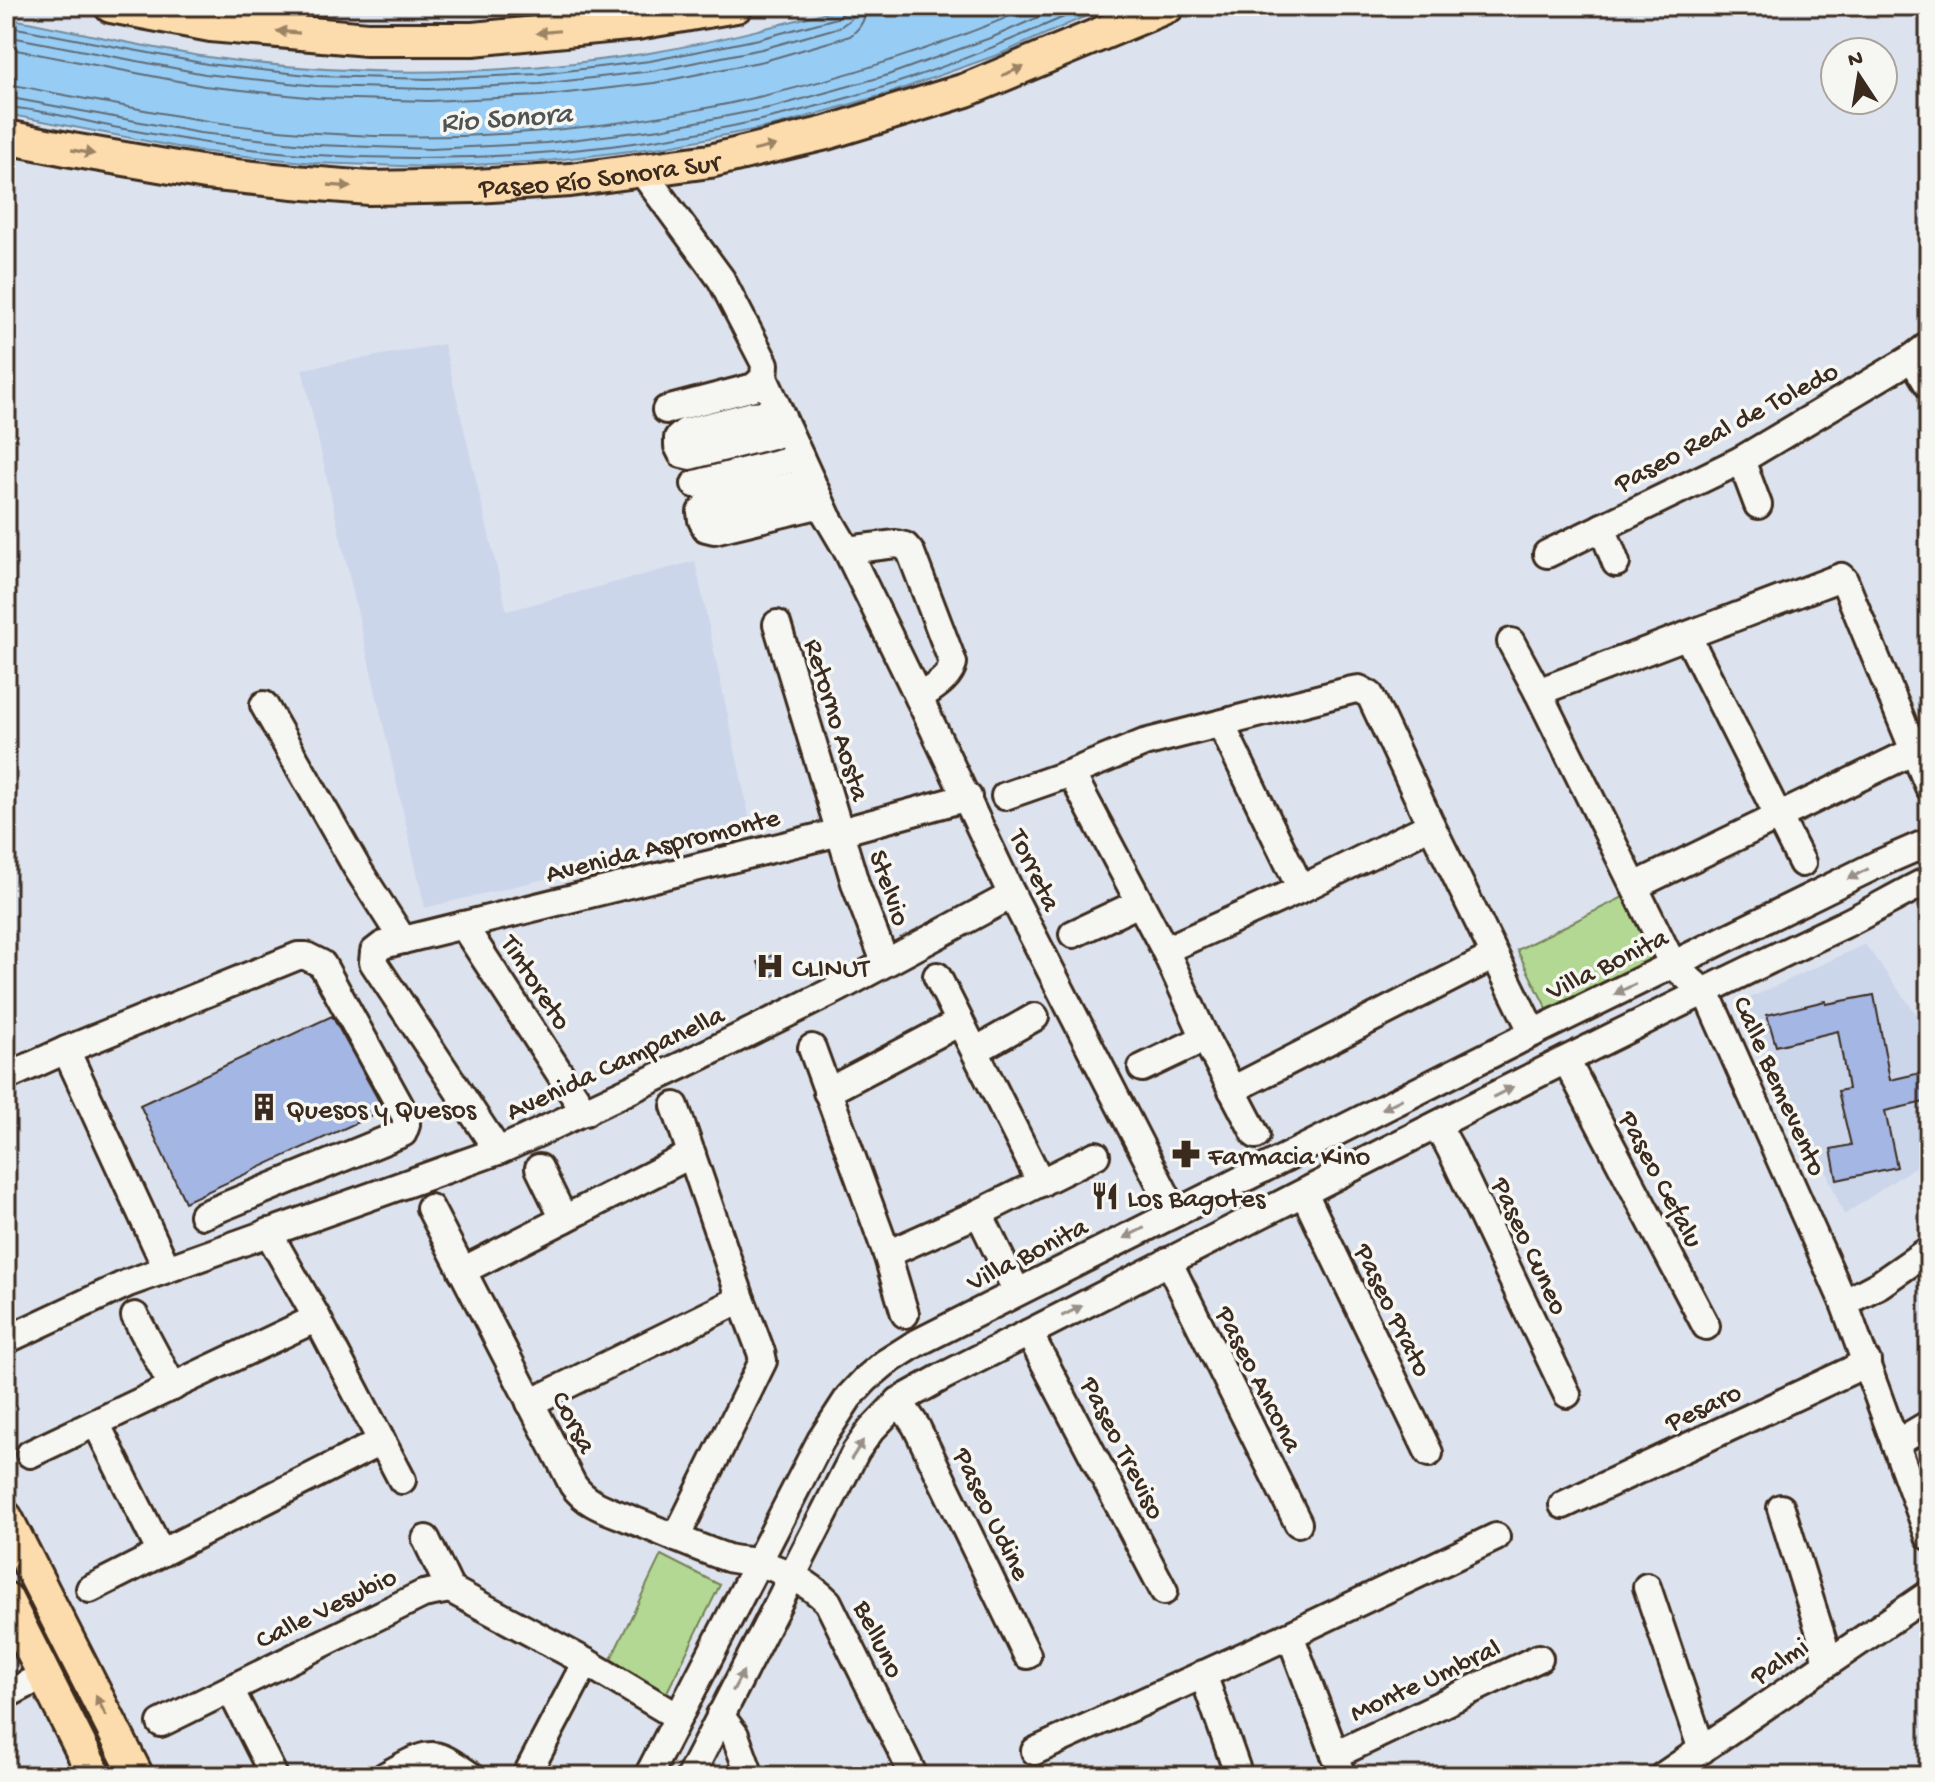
<svg xmlns="http://www.w3.org/2000/svg" width="1935" height="1782" font-family="'Gochi Hand',sans-serif">
<style>
.built{fill:#ccd6eb}
.green{fill:#b2d894;stroke:#768159;stroke-width:2}
.water{fill:#97cdf5;stroke:#728c9f;stroke-width:2}
.lines{fill:none;stroke-linecap:round;stroke-linejoin:round}
.shore{stroke:#606b74;stroke-width:2}
.building{fill:#a3b6e4;stroke:#3b2a1e;stroke-width:2}
.minor-casing{stroke:#3b2a1e;stroke-width:32}
.major-casing{stroke:#3b2a1e;stroke-width:38}
.minor{stroke:#f6f6f2;stroke-width:26}
.major{stroke:#fcdcac;stroke-width:32}
.oneway{fill:#9c8365}
.oneway2{fill:#989088}
.labels{text-anchor:middle;stroke-width:7;stroke-linejoin:round;paint-order:stroke}
.street-label{font-size:28px;fill:#3b2a1e;stroke:#f6f6f2}
.poi-label{font-size:28px;fill:#3b2a1e;stroke:#f6f6f2;text-anchor:start}
.water-label{font-size:30px;font-style:italic;fill:#525354;stroke:#f6f6f2}
</style>
<rect width="100%" height="100%" fill="#dde3ee"/>
<filter id="ink" filterUnits="userSpaceOnUse"><feTurbulence type="fractalNoise" baseFrequency=".0125" numOctaves="2"/><feDisplacementMap in="SourceGraphic" scale="16" xChannelSelector="R" yChannelSelector="G"/><feConvolveMatrix kernelMatrix="1 2 1 2 8 2 1 2 1" color-interpolation-filters="sRGB"/></filter>
<g filter="url(#ink)">
<g class="built">
<polygon points="444,344 507,611 695,561 752,829 425,908 302,369"/>
<polygon points="1865,944 1929,1031 1929,1157 1844,1215 1817,1150 1737,1004"/>
</g>
<g class="green">
<polygon points="1627,895 1660,960 1550,1015 1517,950"/>
<polygon points="661,1555 720,1585 666,1694 611,1659"/>
</g>
<path class="water" d="M849 6H1109L1000 54 890 93 778 125 663 147 547 161 431 167 314 163 198 151 6 114V18C73 30 140 47 208 57 353 78 504 76 649 53 716 42 783 24 849 6Z"/>
<g class="lines">
<g class="shore">
<polyline points="6,26 207,64 317,76 428,79 540,74 650,61 759,39 837,18 843,13 844,6"/>
<polyline points="6,36 205,74 317,86 428,89 540,84 652,71 762,49 840,27 851,19 854,6"/>
<path d="M6 48 204 86 316 98 429 101 541 96 654 83 764 61 850 36C861 28 866 19 866 6"/>
<path d="M6 85C20 85 34 89 48 92 69 96 91 100 113 104 180 117 247 129 316 133 561 150 809 104 1034 6"/>
<polyline points="6,97 200,133 315,145 431,149 546,143 660,129 774,107 885,76 993,37 1064,6"/>
<path d="M6 107C40 109 79 120 113 127 180 139 247 151 316 155 508 167 703 144 887 86 956 64 1023 35 1089 6"/>
</g>
</g>
<g class="building">
<polygon points="775,954 783,971 765,979 758,962"/>
<polygon points="1874,995 1890,1080 1929,1071 1929,1101 1885,1111 1897,1167 1837,1180 1831,1149 1851,1145 1838,1091 1848,1089 1838,1031 1776,1046 1767,1015 1825,1001 1826,1004"/>
<polygon points="332,1016 384,1110 185,1202 140,1105"/>
</g>
<g class="lines">
<defs>
<g id="minor">
<polyline points="641,170 721,279 765,364 764,378 754,387 666,410"/>
<polyline points="1912,358 1929,386"/>
<polyline points="764,378 827,516 847,550 919,698 1012,895 1175,1213"/>
<polyline points="775,435 764,414 752,415 685,432 678,438 678,446 682,454 690,456 788,431"/>
<polyline points="1741,460 1758,505"/>
<polyline points="811,481 706,506 701,512 702,520 706,528 714,530 821,504"/>
<polyline points="695,484 800,457"/>
<polyline points="1602,527 1616,563"/>
<path d="M847 550 896 544 905 546 911 553 953 663C950 679 932 688 919 698"/>
<polyline points="1547,554 1741,460 1912,358 1929,345"/>
<polyline points="777,624 856,886 885,962"/>
<polyline points="1688,637 1802,863"/>
<polyline points="1511,642 1538,692 1673,965 1703,991 1709,999 1844,1303 1929,1536"/>
<polyline points="1538,692 1841,577 1844,580 1929,787"/>
<polyline points="264,705 357,868 403,940"/>
<polyline points="1221,724 1301,889"/>
<polyline points="1071,773 1165,950 1205,1038 1256,1135"/>
<polyline points="1005,796 1071,773 1144,743 1352,690 1359,689 1370,695 1431,825 1533,1033"/>
<polyline points="1635,886 1914,751"/>
<polyline points="463,925 585,1112"/>
<polyline points="1073,934 1139,903"/>
<polyline points="1165,950 1301,889 1431,825"/>
<polyline points="937,976 1041,1183"/>
<polyline points="812,1048 887,1254 905,1314"/>
<polyline points="66,1050 167,1269"/>
<polyline points="975,1051 1035,1017"/>
<polyline points="1566,1060 1706,1326"/>
<polyline points="1142,1068 1205,1038"/>
<polyline points="6,1077 66,1050 298,956 306,956 322,964 406,1117 406,1125 403,1133 203,1215"/>
<polyline points="1232,1090 1494,956"/>
<polyline points="827,1092 960,1022"/>
<polyline points="675,1106 741,1299 761,1352 763,1361 676,1538"/>
<polyline points="1437,1125 1450,1148 1567,1394"/>
<polyline points="498,1151 373,962 374,952 383,945 840,832 968,797"/>
<polyline points="539,1168 564,1219"/>
<polyline points="1304,1193 1429,1453"/>
<path d="M430 1208 573 1485C587 1505 608 1510 630 1519 663 1532 695 1547 728 1558 738 1561 749 1560 759 1563 786 1571 808 1582 828 1602L914 1776"/>
<polyline points="979,1213 1017,1292"/>
<polyline points="268,1232 317,1318 402,1480"/>
<polyline points="887,1254 979,1213 1096,1155"/>
<polyline points="1168,1261 1298,1523"/>
<polyline points="462,1271 692,1154"/>
<polyline points="1844,1303 1880,1284 1929,1250"/>
<polyline points="135,1316 173,1387"/>
<polyline points="1029,1333 1164,1591"/>
<polyline points="6,1340 128,1283 498,1151 525,1139 685,1064 839,988 1012,895"/>
<polyline points="899,1401 916,1426 1027,1655"/>
<polyline points="530,1403 741,1299"/>
<polyline points="96,1423 161,1553"/>
<polyline points="1895,1444 1929,1424"/>
<polyline points="30,1454 317,1318"/>
<polyline points="1563,1505 1850,1371 1867,1361"/>
<polyline points="1781,1508 1823,1642 1826,1664"/>
<polyline points="426,1539 450,1589 586,1662 678,1717"/>
<polyline points="1647,1587 1702,1750"/>
<polyline points="90,1589 382,1441"/>
<polyline points="1290,1635 1343,1776"/>
<polyline points="1203,1674 1239,1776"/>
<polyline points="230,1689 274,1776"/>
<polyline points="6,1695 44,1675"/>
<polyline points="720,1715 735,1735 750,1776"/>
<polyline points="161,1723 423,1594 450,1589"/>
<polyline points="1035,1751 1290,1635 1496,1537"/>
<polyline points="1335,1755 1539,1658"/>
<path d="M385 1776C401 1768 424 1750 442 1758 452 1762 462 1770 471 1776"/>
<polyline points="526,1776 586,1662"/>
<polyline points="648,1776 821,1440 849,1397 866,1379 885,1363 915,1344 1533,1033 1876,865 1929,842"/>
<path d="M690 1776 856 1451 871 1430 899 1401 944 1376C1243 1225 1540 1068 1843 925 1872 911 1900 894 1929 880"/>
<polyline points="1663,1776 1929,1594"/>
</g>
<g id="major">
<polyline points="111,6 211,25 367,39 473,39 637,23 736,6"/>
<path id="s1" d="M6 137 72 150 206 173 294 182 369 188 476 186 570 180 710 161 826 133 966 90 1168 6"/>
<polyline points="6,1518 137,1776"/>
<polyline points="6,1599 95,1776"/>
</g>
</defs>
<use href="#minor" class="minor-casing"/>
<use href="#major" class="major-casing"/>
<use href="#minor" class="minor"/>
<use href="#major" class="major"/>
</g>
<defs><path id="oneway-solid" d="M-6-.8H1V-3.2L6.5 0L1 3.2V.8H-6Z" transform="scale(2)"/></defs>
<g class="oneway">
<use href="#oneway-solid" transform="translate(288 32) rotate(-175)"/>
<use href="#oneway-solid" transform="translate(548 32) rotate(174)"/>
<use href="#oneway-solid" transform="translate(1013 71) rotate(-22)"/>
<use href="#oneway-solid" transform="translate(765 148) rotate(-13)"/>
<use href="#oneway-solid" transform="translate(83 152) rotate(10)"/>
<use href="#oneway-solid" transform="translate(340 186) rotate(4)"/>
<use href="#oneway-solid" transform="translate(101 1706) rotate(-117)"/>
</g>
<g class="oneway2">
<use href="#oneway-solid" transform="translate(1858 874) rotate(153)"/>
<use href="#oneway-solid" transform="translate(1625 989) rotate(154)"/>
<use href="#oneway-solid" transform="translate(1503 1092) rotate(-27)"/>
<use href="#oneway-solid" transform="translate(1392 1104) rotate(153)"/>
<use href="#oneway-solid" transform="translate(1134 1233) rotate(153)"/>
<use href="#oneway-solid" transform="translate(1072 1311) rotate(-27)"/>
<use href="#oneway-solid" transform="translate(857 1450) rotate(-58)"/>
<use href="#oneway-solid" transform="translate(738 1681) rotate(-62)"/>
</g>
</g>
<defs>
<symbol id="hospital-bare" viewBox="-9 -9 18 18"><path d="M-5-5h3v3.5h4V-5h3V5h-3V1.5h-4V5h-3Z" fill="#3b2a1e" stroke="#f6f6f2" stroke-width="2.5" paint-order="stroke"/></symbol>
<symbol id="building-bare" viewBox="-9 -9 18 18"><path d="M-4-6H4V6H1V3H-1V6H-4ZM-2.5-4.3h1.7v1.8h-1.7ZM.8-4.3h1.7v1.8H.8ZM-2.5-1h1.7V.8h-1.7ZM.8-1h1.7V.8H.8Z" fill="#3b2a1e" stroke="#f6f6f2" stroke-width="2.5" paint-order="stroke"/></symbol>
<symbol id="pharmacy-bare" viewBox="-9 -9 18 18"><path d="M-2-6h4v4h4v4h-4v4h-4v-4h-4v-4h4Z" fill="#3b2a1e" stroke="#f6f6f2" stroke-width="2.5" paint-order="stroke"/></symbol>
<symbol id="restaurant-bare" viewBox="-9 -9 18 18"><path d="M-5-6h1v4h1v-4h1v4h1v-4h1v5L-1.5 .5V6h-2V.5L-5-1ZM5-6V6H3V1.5H1.5Q1.5-4 5-6Z" fill="#3b2a1e" stroke="#f6f6f2" stroke-width="2.5" paint-order="stroke"/></symbol>
</defs>
<g fill-rule="evenodd">
<use href="#hospital-bare" x="750" y="946" width="40" height="40"/>
<use href="#building-bare" x="244" y="1087" width="40" height="40"/>
<use href="#pharmacy-bare" x="1166" y="1134" width="40" height="40"/>
<use href="#restaurant-bare" x="1085" y="1176" width="40" height="40"/>
</g>
<g class="labels">
<g class="street-label">
<text dy="10" stroke="none"><textPath href="#s1" startOffset="598">Paseo Río Sonora Sur</textPath></text>
<text transform="translate(1725 425) rotate(-28)" y="10">Paseo Real de Toledo</text>
<text transform="translate(839 719) rotate(73)" y="10">Retorno Aosta</text>
<text transform="translate(662 843) rotate(-14)" y="10">Avenida Aspromonte</text>
<text transform="translate(1037 869) rotate(65)" y="10">Torreta</text>
<text transform="translate(892 887) rotate(71)" y="10">Stelvio</text>
<text transform="translate(1606 962) rotate(-26)" y="10">Villa Bonita</text>
<text transform="translate(538 981) rotate(57)" y="10">Tintoreto</text>
<text transform="translate(614 1061) rotate(-25)" y="10">Avenida Campanella</text>
<text transform="translate(1782 1085) rotate(66)" y="10">Calle Bemevento</text>
<text transform="translate(1663 1178) rotate(62)" y="10">Paseo Cefalu</text>
<text transform="translate(1532 1245) rotate(65)" y="10">Paseo Cuneo</text>
<text transform="translate(1026 1252) rotate(-27)" y="10">Villa Bonita</text>
<text transform="translate(1395 1309) rotate(64)" y="10">Paseo Prato</text>
<text transform="translate(1261 1378) rotate(63)" y="10">Paseo Ancona</text>
<text transform="translate(1702 1405) rotate(-25)" y="10">Pesaro</text>
<text transform="translate(576 1421) rotate(62)" y="10">Corsa</text>
<text transform="translate(1125 1447) rotate(63)" y="10">Paseo Treviso</text>
<text transform="translate(994 1513) rotate(64)" y="10">Paseo Udine</text>
<text transform="translate(325 1606) rotate(-26)" y="10">Calle Vesubio</text>
<text transform="translate(881 1638) rotate(64)" y="10">Belluno</text>
<text transform="translate(1778 1659) rotate(-34)" y="10">Palmi</text>
<text transform="translate(1424 1678) rotate(-25)" y="10">Monte Umbral</text>
</g>
<g class="poi-label">
<text x="792" y="976">CLINUT</text>
<text x="286" y="1117">Quesos y Quesos</text>
<text x="1208" y="1164">Farmacia Kino</text>
<text x="1127" y="1206">Los Bagotes</text>
</g>
<g class="water-label">
<text transform="translate(506 116) rotate(-4)" y="10">Rio Sonora</text>
</g>
</g>
<rect width="1935" height="1782" fill="none" stroke="#f6f6f2" stroke-width="32"/>
<rect x="16" y="16" width="1903" height="1750" fill="none" stroke="#3b2a1e" stroke-width="3" filter="url(#ink)"/>
<g transform="translate(1859 76) rotate(348)"><circle r="38" fill="#f6f6f2" stroke="#aba49d" stroke-width="2"/>
<path d="M0-6L14 30L0 20L-14 30Z" fill="#3b2a1e"/>
<text y="-12" font-size="22" font-weight="bold" text-anchor="middle" fill="#3b2a1e">N</text>
</g>
</svg>
